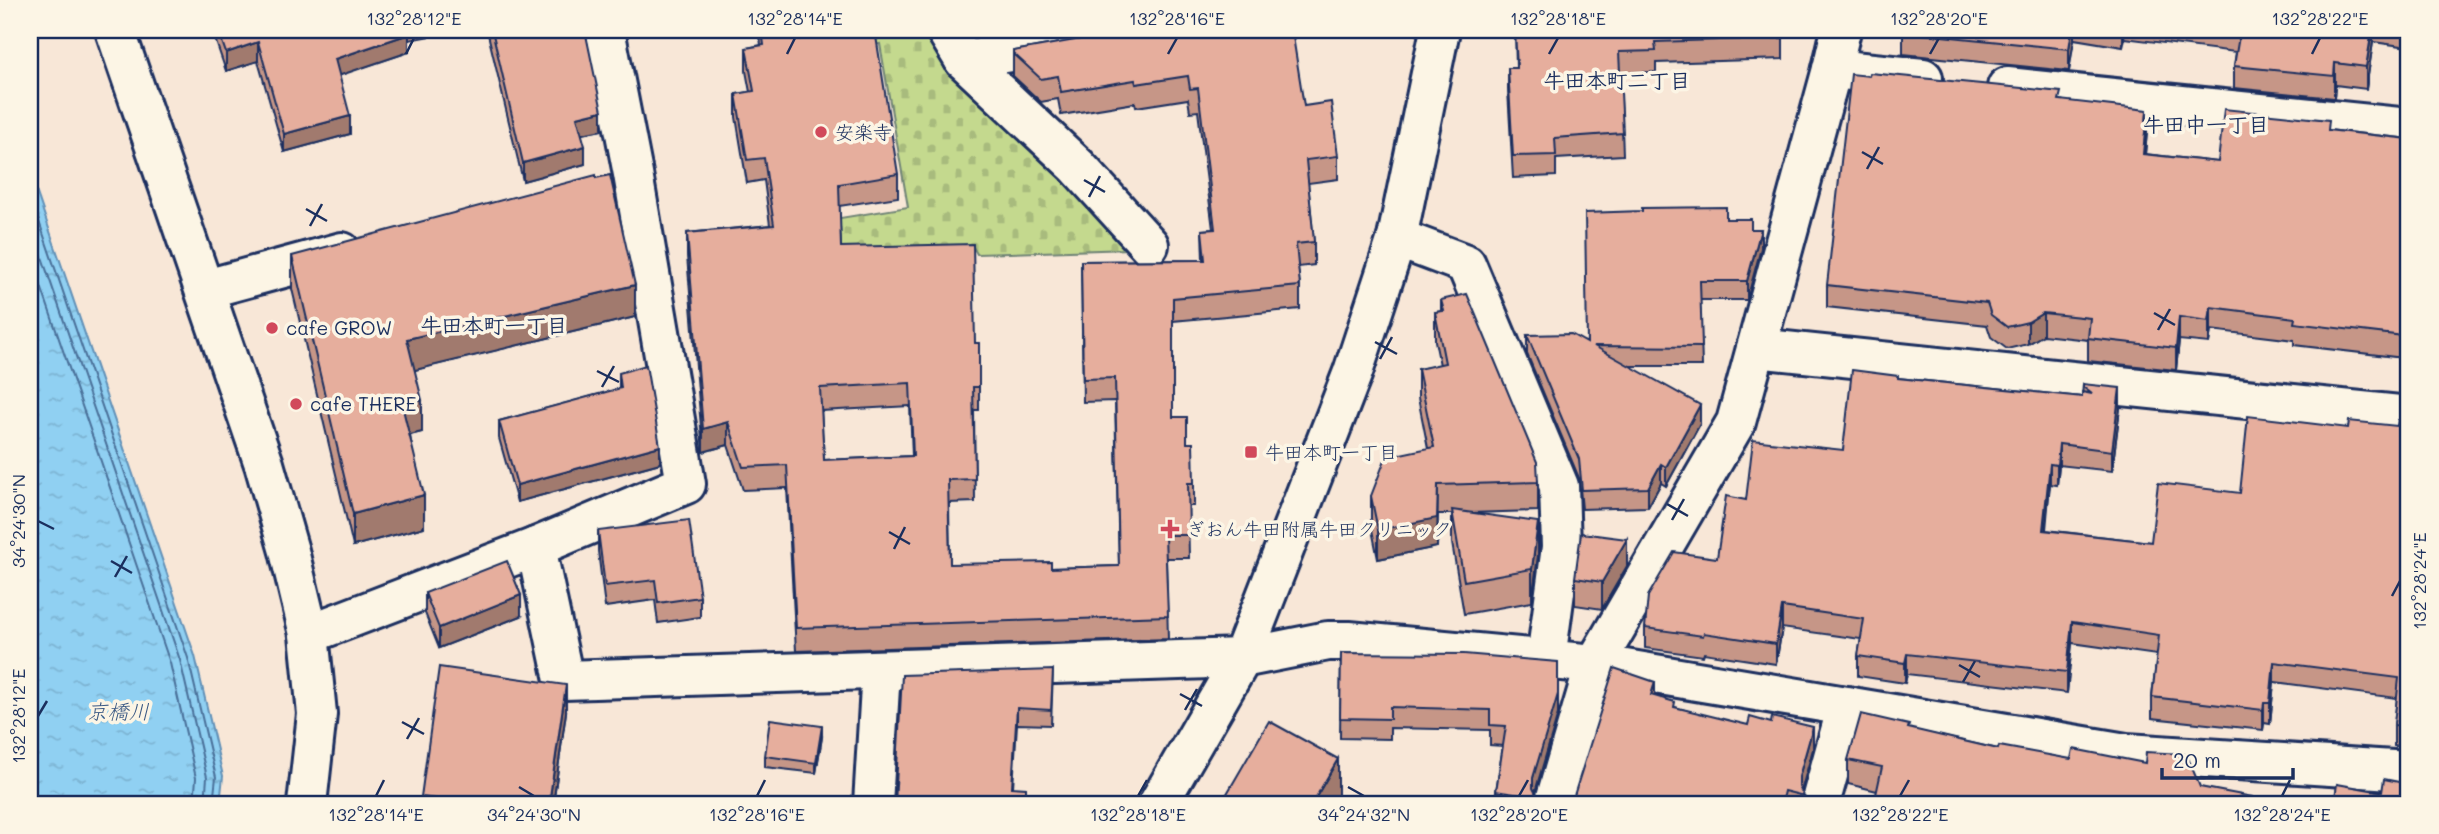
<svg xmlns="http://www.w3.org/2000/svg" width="2439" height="834" font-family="Mali,'Klee One',sans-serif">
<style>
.cemetery{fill:url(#cemetery-stones);stroke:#708476;stroke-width:2}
.water{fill:url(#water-ripples);stroke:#6190b7;stroke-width:2}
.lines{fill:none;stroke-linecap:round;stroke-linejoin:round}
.shore{stroke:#4a6f99;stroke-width:2}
.minor-casing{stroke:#1b2f5e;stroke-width:44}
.minor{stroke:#fcf5e5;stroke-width:38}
.wall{fill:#c69687;stroke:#1b2f5e;stroke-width:2;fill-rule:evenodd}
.shaded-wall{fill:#a17a6e;stroke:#1b2f5e;stroke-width:2}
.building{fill:#e6ae9d;stroke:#1b2f5e;stroke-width:2;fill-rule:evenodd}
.ticks{fill:none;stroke:#1b2f5e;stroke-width:2.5}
.poi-dot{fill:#d1495b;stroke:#fcf5e5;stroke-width:2.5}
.labels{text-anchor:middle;stroke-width:7;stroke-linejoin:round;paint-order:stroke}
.poi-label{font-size:19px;fill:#1b2f5e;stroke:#fcf5e5;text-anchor:start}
.neighbourhood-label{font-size:21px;font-weight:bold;fill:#1b2f5e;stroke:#fcf5e5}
.water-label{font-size:21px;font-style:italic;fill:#385783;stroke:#fcf5e5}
.neatline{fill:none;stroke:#1b2f5e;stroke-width:2.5}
.ticks-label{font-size:18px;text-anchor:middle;fill:#1b2f5e}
</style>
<defs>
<pattern id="cemetery-stones" width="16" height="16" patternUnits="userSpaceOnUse" patternTransform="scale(1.75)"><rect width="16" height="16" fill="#c4d98e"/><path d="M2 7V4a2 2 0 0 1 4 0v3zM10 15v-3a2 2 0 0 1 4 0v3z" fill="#a8bb7d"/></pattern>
<pattern id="water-ripples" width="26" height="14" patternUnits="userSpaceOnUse" patternTransform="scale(1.75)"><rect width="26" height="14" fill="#90d0f2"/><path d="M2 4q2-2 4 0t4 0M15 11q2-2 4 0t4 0" fill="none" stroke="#7cb3d2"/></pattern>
</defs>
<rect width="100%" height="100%" fill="#f8e7d7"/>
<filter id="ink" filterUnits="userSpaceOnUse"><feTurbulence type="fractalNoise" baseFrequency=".0143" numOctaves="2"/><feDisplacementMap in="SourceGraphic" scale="14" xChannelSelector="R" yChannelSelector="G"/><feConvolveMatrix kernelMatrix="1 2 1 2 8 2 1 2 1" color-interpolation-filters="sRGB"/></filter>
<g filter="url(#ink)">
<polygon class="cemetery" points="807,30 926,30 955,73 1003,115 1129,249 977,254 972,245 774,249 773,229 908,207 880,44 811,54"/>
<polygon class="water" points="30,173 195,656 223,776 220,804 30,804"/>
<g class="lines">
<g class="shore">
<polyline points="30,195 188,658 216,777 213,804"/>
<polyline points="30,222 180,660 207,777 205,804"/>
<polyline points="30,254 170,663 196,778 194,804"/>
</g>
<defs>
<g id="minor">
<polyline points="115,30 264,464 289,551 309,634 317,714 307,804"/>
<polyline points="946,30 964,60 1077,166 1149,245"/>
<polyline points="964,60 1139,30"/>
<polyline points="1832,69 1923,78"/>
<polyline points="2007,87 2409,128"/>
<polyline points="1397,238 1466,264 1559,486 1561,547 1546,659"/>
<polyline points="206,289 342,252"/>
<polyline points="1756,348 2409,416"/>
<polyline points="536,547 564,680 1242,658 1328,641 1349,641 1595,664 2126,753 2409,771"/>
<polyline points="309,634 536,547 686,484 633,174 605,30"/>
<polyline points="873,804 881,670"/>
<polyline points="1158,804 1242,658 1353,372 1397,238 1440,30"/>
<polyline points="1554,804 1595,664 1736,422 1832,69 1841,30"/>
<polyline points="1820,804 1847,706"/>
</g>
</defs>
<use href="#minor" class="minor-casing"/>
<use href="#minor" class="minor"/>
</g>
<g class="wall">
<polygon points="212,30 461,30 409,40 409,52 339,75 350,134 284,152 258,61 226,71"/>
<polygon points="487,30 585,30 602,130 581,134 585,164 523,181"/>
<path d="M759 30H800L801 39 898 174V197L839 206 841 247 975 343 979 387V410H974L975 502 949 503 950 564 1051 568 1119 566 1115 401 1083 402 1081 261 1203 260 1202 230 1213 229 1198 111 1190 112 1188 99 1136 107 1135 103 1061 115 1058 99 1041 102 1013 76V51L1132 30 1304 106 1338 156V179L1308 183 1314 242V265L1298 267 1300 286V309L1173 321V417L1187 443 1194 483V506H1188L1189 558H1166L1168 639 796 651 787 488 743 490 728 445 703 452 687 256V233L770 225 764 180 747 183 736 117V94L750 92 746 71V48L761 45ZM910 406 912 456 824 460 821 411Z"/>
<polygon points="1515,30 1783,30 1783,59 1656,63 1656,72 1620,73 1623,155 1556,159 1556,176 1513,178 1508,90 1508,68 1516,68"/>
<polygon points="1903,30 2409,30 2409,47 2373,42 2366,89 2335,85 2334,98 2234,88 2234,66 2236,52 2125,38 2123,47 2074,39 2069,71 1903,54"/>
<polygon points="2061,100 2147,132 2145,154 2218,162 2329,130 2409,139 2409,356 2404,355 2404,358 2294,345 2294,340 2211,330 2209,343 2179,340 2176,370 2088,361 2088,340 2043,335 2028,344 2007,349 1991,337 1987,325 1827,307 1827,285"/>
<polygon points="1726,219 1751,229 1761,248 1747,300 1700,300 1702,366 1629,366 1700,424 1666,486 1661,483 1648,507 1582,509 1579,478 1527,354 1527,335 1587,342"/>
<polygon points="292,256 635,317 414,370 422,432 410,435 424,527 353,546 292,289"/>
<polygon points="1441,300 1538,482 1538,511 1472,513 1538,555 1532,602 1464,614 1452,543 1452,514 1438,514 1437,547 1378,559 1371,525 1371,496 1428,448 1418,398 1418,369 1440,365 1435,341 1435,312 1441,311"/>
<polygon points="619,373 660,463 517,502 499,438 499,421 619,389"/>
<polygon points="1898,378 2082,397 2083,384 2120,408 2112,471 2059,465 2057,485 2050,484 2046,530 2151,542 2240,493 2348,428 2397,426 2409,421 2409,747 2394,746 2394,725 2397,698 2274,682 2270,724 2264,723 2263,730 2152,718 2152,697 2157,655 2072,643 2067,693 1907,674 1905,683 1858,676 1858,656 1861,639 1782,628 1776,664 1704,653 1703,656 1645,648 1645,628 1717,558 1746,500 1843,450"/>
<polygon points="598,531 700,597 700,617 658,623 655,600 605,607 598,551"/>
<polygon points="1627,566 1602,609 1575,605 1575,578"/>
<polygon points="425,593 521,616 439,648 425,613"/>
<polygon points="1341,653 1558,714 1535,792 1538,798 1538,804 1496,804 1496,791 1503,746 1490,745 1490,730 1390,728 1390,739 1340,738"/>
<polygon points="1053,670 1051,725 1017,724 895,804"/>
<polygon points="1655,696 1675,707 1813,749 1801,791 1804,796 1804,804 1572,804 1572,802"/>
<polygon points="566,712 553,804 421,804 421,797"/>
<polygon points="1909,729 1998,749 2200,787 2253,804 1877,791 1848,784 1848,760"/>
<polygon points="822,737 816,773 765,767 765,756"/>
</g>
<g class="shaded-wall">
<polygon points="2072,30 2074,30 2074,39 2069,71 2069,49"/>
<polygon points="2123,30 2125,30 2123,47"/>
<polygon points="2372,30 2373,30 2373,42 2366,89 2366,67"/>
<polygon points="409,34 409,52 335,77 335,59"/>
<polygon points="258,42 258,61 226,71 226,53"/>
<polygon points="2335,63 2335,85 2334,98 2334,76"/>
<polygon points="2147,110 2147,132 2143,176 2143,154"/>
<polygon points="602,111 602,130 577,135 577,117"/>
<polygon points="350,116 350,134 284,152 284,134"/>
<polygon points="585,146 585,164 523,181 523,163"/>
<polygon points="1761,229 1761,248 1747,300 1747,281"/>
<polygon points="635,285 635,317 407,372 407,339"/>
<polygon points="2211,307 2211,330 2209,343 2209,321"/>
<polygon points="2043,313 2043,335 2028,344 2028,322"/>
<polygon points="2179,317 2179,340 2176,370 2176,348"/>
<polygon points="2120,388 2120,408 2112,471 2112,451"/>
<polygon points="422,400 422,432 402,437 402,405"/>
<polygon points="1700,405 1700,424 1666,486 1666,467"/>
<polygon points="728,422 728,445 703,452 703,429"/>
<polygon points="2059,444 2059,465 2057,485 2057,465"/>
<polygon points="660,446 660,463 517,502 517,485"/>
<polygon points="1661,464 1661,483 1648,507 1648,488"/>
<polygon points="2050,464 2050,484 2043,550 2043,530"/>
<polygon points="1438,485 1437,547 1378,559 1378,530"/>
<polygon points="424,495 424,527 353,546 353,514"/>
<polygon points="1538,522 1538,555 1532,602 1532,569"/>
<polygon points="1627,539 1627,566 1602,609 1602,582"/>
<polygon points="521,595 521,616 439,648 439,628"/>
<polygon points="1782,607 1782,628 1776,664 1776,644"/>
<polygon points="2072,622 2072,643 2067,693 2067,672"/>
<polygon points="1907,654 1907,674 1905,683 1905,663"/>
<polygon points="1558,662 1558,714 1533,799 1533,778"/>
<polygon points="2274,662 2274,682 2270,724 2270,703"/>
<polygon points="1655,682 1655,704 1651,695"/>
<polygon points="566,685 566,712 553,804 549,804"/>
<polygon points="2264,703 2264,723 2263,730 2263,710"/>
<polygon points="1017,708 1017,724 1012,803 1012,787"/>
<polygon points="822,726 822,737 816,773 816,763"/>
<polygon points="1813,727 1813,749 1800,795 1799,795 1799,777"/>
<polygon points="1338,759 1338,798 1334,804 1312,804"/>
</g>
<g class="building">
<polygon points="218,30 408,30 409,34 335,59 350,116 284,134 258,42 226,53"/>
<polygon points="492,30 585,30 602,111 577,117 585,146 523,163"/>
<path d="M762 30H800L801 39 864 30H875L898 174 839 184 841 247 973 244 975 343H979V387H973L975 479 948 480 950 564 1051 562V568L1119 566 1115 378 1083 379 1081 261 1205 260 1202 230 1215 229 1198 88 1190 89 1188 76 1136 84 1135 80 1061 92 1058 76 1041 79 1013 53V51L1132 30H1292L1304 106 1331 102 1338 156 1306 160 1314 242 1296 244 1300 286 1173 298V417H1187V443H1193L1194 483H1188L1189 535H1165L1168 616 796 628 787 465 743 467 728 422 703 429 687 233 774 225 764 158 747 160 736 94 754 91 746 48 764 45ZM910 383 913 456 824 460 820 388Z"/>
<polygon points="1515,30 1783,30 1783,38 1655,42 1656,51 1619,52 1623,133 1555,138 1556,155 1513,156 1508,68 1517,68"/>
<polygon points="1903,30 2072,30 2069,49 1903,32"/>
<polygon points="2234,30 2372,30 2366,67 2335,63 2334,76 2234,66 2240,30"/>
<polygon points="1870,73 2061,92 2059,100 2147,110 2143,154 2218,162 2224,109 2329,120 2328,130 2409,139 2409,334 2404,333 2404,336 2294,323 2295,318 2211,307 2209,321 2179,317 2176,348 2088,338 2090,318 2043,313 2028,322 2007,327 1991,315 1987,303 1827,285 1851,74 1869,76"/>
<polygon points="596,175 596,178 610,175 635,285 407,339 422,400 402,405 424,495 353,514 292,256"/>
<polygon points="1726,207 1726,219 1751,219 1751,229 1761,229 1747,281 1700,281 1702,347 1594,346 1700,405 1666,467 1661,464 1648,488 1582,490 1579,459 1527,335 1571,334 1587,343 1585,213 1642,211 1642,208"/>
<polygon points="1467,294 1537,462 1538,482 1438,485 1437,518 1378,530 1371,496 1386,457 1434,447 1418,369 1445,363 1435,312 1444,311 1441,300"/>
<polygon points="646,365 660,446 517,485 499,421 621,388 619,373"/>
<polygon points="1852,370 1898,376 1898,378 2082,397 2082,392 2092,394 2083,387 2083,384 2120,388 2112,451 2059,444 2057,465 2050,464 2043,530 2151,542 2158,483 2240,493 2248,416 2348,428 2349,421 2397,426 2398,420 2409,421 2409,727 2394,725 2399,678 2274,662 2270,703 2264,703 2263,710 2152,697 2159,635 2072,622 2067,672 1907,654 1905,663 1858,656 1864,619 1782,607 1776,644 1704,633 1703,636 1645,628 1648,596 1674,552 1717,558 1726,496 1746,500 1753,440 1843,450"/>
<polygon points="1452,510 1538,522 1532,569 1464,581"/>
<polygon points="689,520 700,597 658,603 655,580 605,586 598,531"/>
<polygon points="1581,533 1627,539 1602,582 1575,578"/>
<polygon points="507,561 521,595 439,628 425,593"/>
<polygon points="1341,653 1464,654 1558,662 1558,694 1533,778 1533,788 1538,798 1496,791 1506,726 1490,725 1490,710 1390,707 1390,719 1340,718"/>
<polygon points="439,667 566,685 549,804 476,804 421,797"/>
<polygon points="1614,668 1655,682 1651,695 1675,702 1674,707 1748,725 1750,717 1771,723 1772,717 1813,727 1799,777 1799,787 1804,796 1784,791 1781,804 1586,804 1572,802"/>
<polygon points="1053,670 1051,710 1017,708 1012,787 1026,788 1026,804 895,804 902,675"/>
<polygon points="1861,714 1909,725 1908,728 1998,749 1999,746 2071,759 2073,749 2145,763 2146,752 2184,754 2188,758 2200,787 2253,797 2252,804 1874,804 1882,767 1848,760"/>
<polygon points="770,719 822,726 816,763 765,756"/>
<polygon points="1269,721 1338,759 1312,804 1221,804"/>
<polygon points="2384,779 2409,784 2409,804 2334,804 2337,784 2382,792"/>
</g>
</g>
<path class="ticks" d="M406 54 414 38M787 54 795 38M1168 54 1177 38M1549 54 1558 38M1930 54 1939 38M2312 54 2320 38M1862 152 1883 164M1867 169 1879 147M1084 180 1105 192M1089 197 1100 176M306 209 327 221M310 226 322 204M2154 313 2175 325M2158 330 2170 309M1375 342 1397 354M1380 359 1392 337M597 371 619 382M602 387 614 366M1667 504 1688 516M1672 520 1684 499M38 521 54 529M889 532 910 544M894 549 905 527M111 561 132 573M115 577 127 556M2392 596 2400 581M1959 665 1980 677M1963 682 1975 661M1180 694 1202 706M1185 710 1197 689M38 716 47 701M402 722 424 734M407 739 419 718M519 787 534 796M1348 787 1364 796M376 796 384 780M757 796 765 780M1138 796 1147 780M1519 796 1528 780M1900 796 1909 780M2282 796 2290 780"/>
<g class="poi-dot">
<circle cx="821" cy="132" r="7"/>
<circle cx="272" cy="328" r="7"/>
<circle cx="296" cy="404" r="7"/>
<rect x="1244" y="445" width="14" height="14" rx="3.5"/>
<path d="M1166.5 518.5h7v7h7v7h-7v7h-7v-7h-7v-7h7z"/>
</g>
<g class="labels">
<g class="poi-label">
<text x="835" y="139">安楽寺</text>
<text x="286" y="335">cafe GROW</text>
<text x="310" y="411">cafe THERE</text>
<text x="1265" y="459">牛田本町一丁目</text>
<text x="1186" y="536">ぎおん牛田附属牛田クリニック</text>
</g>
<g class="neighbourhood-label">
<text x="1617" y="88">牛田本町二丁目</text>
<text x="2206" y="132">牛田中一丁目</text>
<text x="494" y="333">牛田本町一丁目</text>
</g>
<g class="water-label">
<text x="118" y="719">京橋川</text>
</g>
</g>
<rect width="2439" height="834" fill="none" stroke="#fcf5e5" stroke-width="77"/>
<path d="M2162 768v10h131v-10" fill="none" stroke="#1b2f5e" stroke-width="3.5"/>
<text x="2173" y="768" font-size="21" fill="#1b2f5e" stroke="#fcf5e5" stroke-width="5" paint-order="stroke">20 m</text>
<rect x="38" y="38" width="2362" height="758" class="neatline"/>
<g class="ticks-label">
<text x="414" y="25">132°28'12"E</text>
<text x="795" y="25">132°28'14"E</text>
<text x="1177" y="25">132°28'16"E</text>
<text x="1558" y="25">132°28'18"E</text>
<text x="1939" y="25">132°28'20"E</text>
<text x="2320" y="25">132°28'22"E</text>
<text transform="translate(19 521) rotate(-90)" y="6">34°24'30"N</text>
<text transform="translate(2420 581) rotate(-90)" y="6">132°28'24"E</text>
<text transform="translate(19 716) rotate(-90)" y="6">132°28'12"E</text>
<text x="376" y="821">132°28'14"E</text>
<text x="534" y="821">34°24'30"N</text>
<text x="757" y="821">132°28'16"E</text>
<text x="1138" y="821">132°28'18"E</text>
<text x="1364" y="821">34°24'32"N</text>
<text x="1519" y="821">132°28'20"E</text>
<text x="1900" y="821">132°28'22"E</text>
<text x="2282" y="821">132°28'24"E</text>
</g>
</svg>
